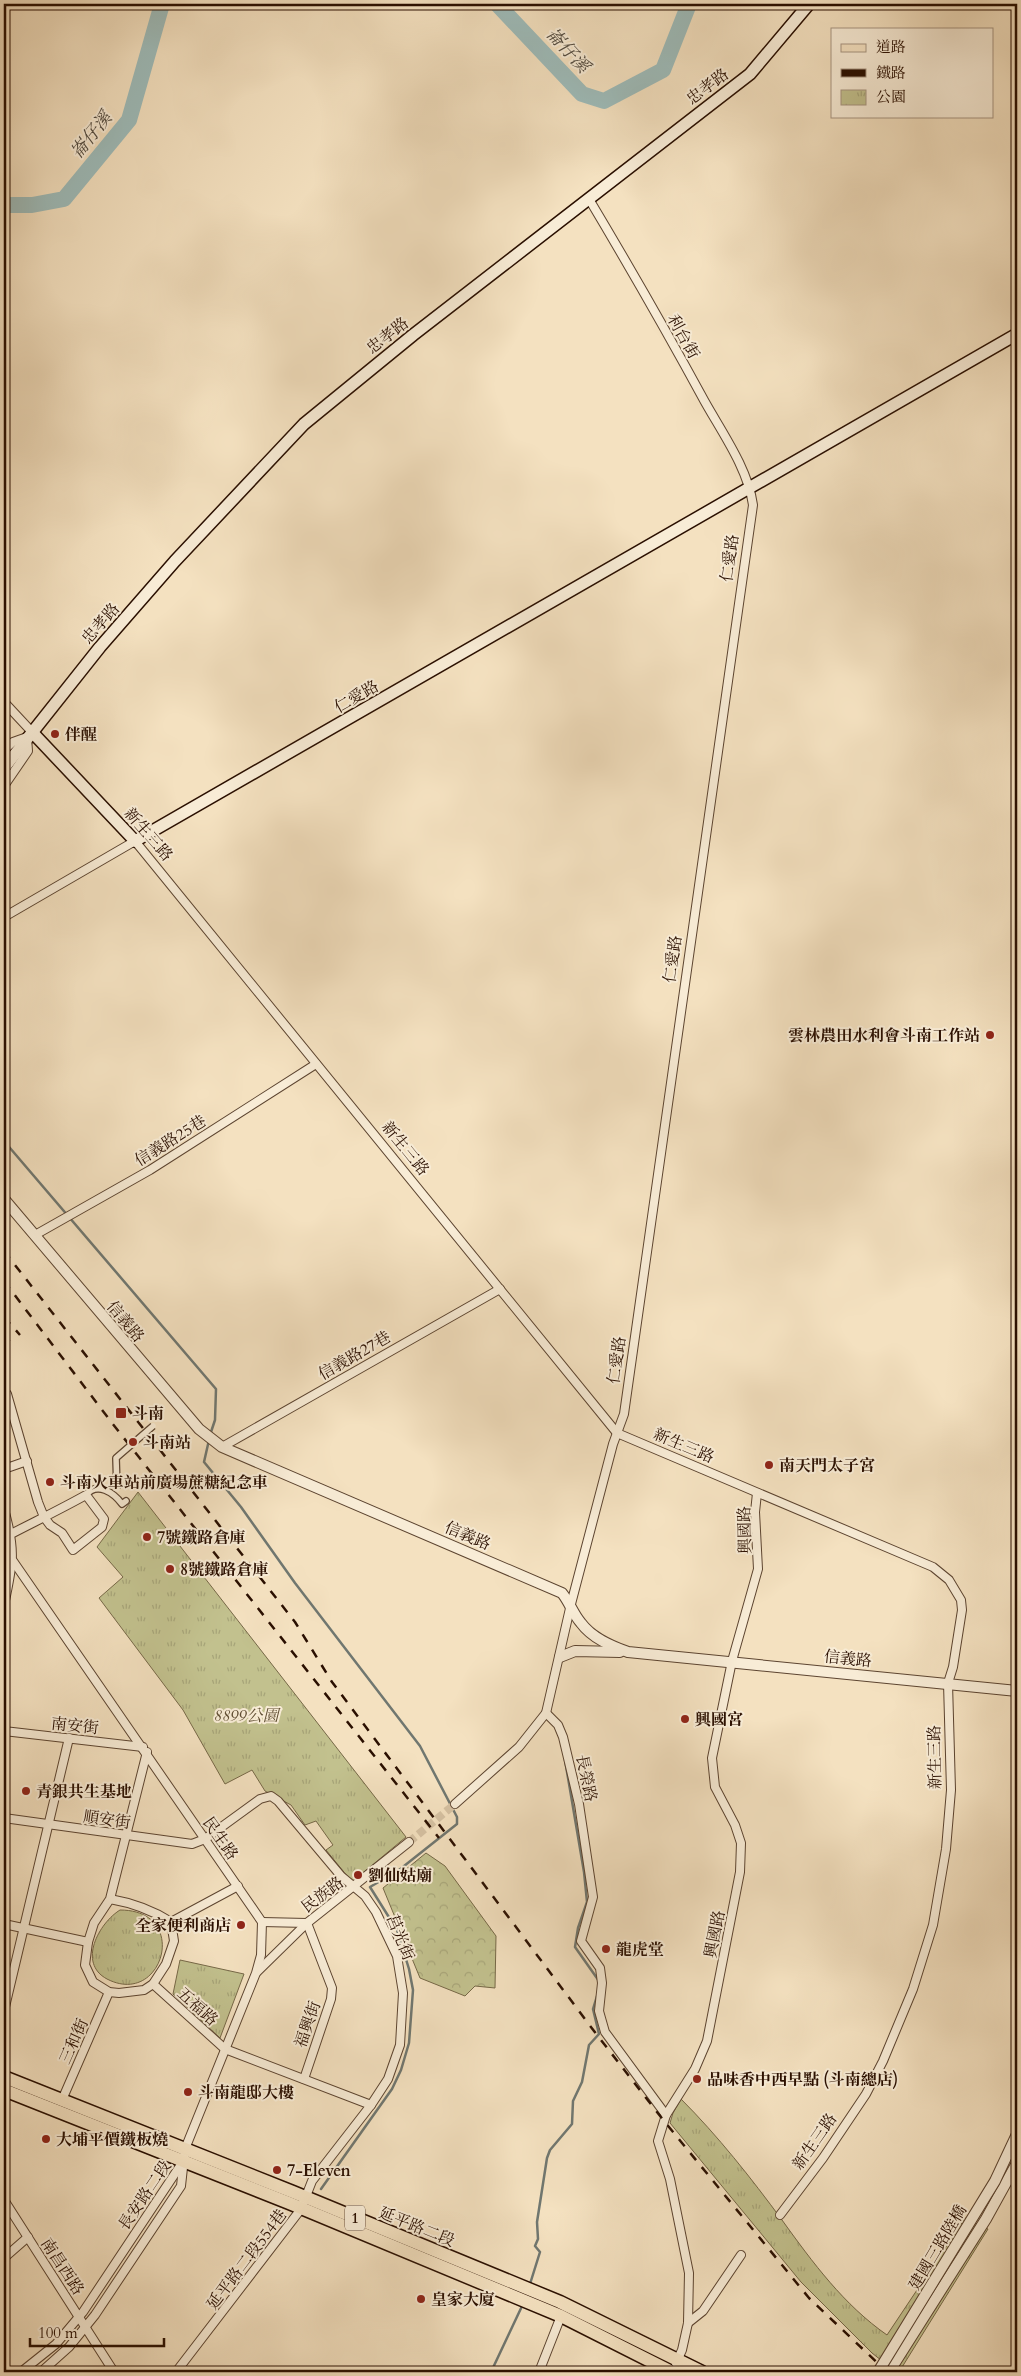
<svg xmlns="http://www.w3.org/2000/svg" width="1021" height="2376" font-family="Cardo,'Noto Serif TC',serif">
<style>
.forest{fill:url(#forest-crowns);stroke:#766847}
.park{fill:url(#park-tufts);stroke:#766847}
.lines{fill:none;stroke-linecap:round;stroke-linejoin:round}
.stream{stroke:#707770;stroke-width:2.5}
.river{stroke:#9ebcba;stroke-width:16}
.minor-tunnel{stroke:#d6c2a3;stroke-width:8;stroke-dasharray:8 4;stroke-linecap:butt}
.pedestrian-casing{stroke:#5c4430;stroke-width:8}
.minor-casing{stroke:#5c4430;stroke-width:10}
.tertiary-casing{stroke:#5c4430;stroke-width:12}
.secondary-casing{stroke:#2a0f00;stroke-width:14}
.primary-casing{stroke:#2a0f00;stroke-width:15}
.pedestrian{stroke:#f8ecd6;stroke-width:5.5}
.minor{stroke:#f8ecd6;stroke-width:8}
.tertiary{stroke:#f8ecd6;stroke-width:10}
.secondary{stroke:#f8ecd6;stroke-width:11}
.primary{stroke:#f4e1c0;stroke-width:12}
.rail{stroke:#2a0f00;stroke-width:2.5;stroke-dasharray:9 9;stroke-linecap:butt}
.pedestrian-bridge-casing{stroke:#5c4430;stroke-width:8;stroke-linecap:butt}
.tertiary-bridge-casing{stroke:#5c4430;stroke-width:12;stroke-linecap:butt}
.pedestrian-bridge{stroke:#f8ecd6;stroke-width:5.5}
.tertiary-bridge{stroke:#f8ecd6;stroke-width:10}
.poi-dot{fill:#8f2418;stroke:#f8ecd6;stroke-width:2}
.labels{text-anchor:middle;stroke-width:4;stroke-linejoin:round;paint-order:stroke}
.shield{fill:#f8ecd6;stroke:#685140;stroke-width:1}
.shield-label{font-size:15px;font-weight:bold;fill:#2a0f00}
.street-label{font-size:16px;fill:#2a0f00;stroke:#f8ecd6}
.poi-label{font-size:16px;font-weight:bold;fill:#2a0f00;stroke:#f8ecd6;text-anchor:start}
.park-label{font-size:16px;font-style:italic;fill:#5f4d32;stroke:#f8ecd6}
.water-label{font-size:18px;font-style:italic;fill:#534c41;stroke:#f8ecd6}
</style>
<defs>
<pattern id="forest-crowns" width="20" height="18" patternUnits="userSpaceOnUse" patternTransform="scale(1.25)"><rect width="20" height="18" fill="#c2c18e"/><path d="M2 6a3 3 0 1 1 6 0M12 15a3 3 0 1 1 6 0" fill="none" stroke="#a7a579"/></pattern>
<pattern id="park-tufts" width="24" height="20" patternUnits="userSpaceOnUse" patternTransform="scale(1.25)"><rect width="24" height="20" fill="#c2c18e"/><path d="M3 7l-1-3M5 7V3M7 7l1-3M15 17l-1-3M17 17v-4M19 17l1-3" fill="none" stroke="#a7a579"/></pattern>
</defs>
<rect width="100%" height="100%" fill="#f4e1c0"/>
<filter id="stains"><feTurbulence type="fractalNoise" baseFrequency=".004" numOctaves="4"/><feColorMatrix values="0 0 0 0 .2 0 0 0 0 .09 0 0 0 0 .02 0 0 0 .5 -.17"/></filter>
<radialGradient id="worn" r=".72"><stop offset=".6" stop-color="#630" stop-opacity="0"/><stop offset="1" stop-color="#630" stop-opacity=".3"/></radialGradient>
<polygon class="forest" points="426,1853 445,1866 496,1936 495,1988 475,1986 465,1996 420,1978 383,1888"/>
<g class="park">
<polygon points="138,1492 406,1837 352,1882 326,1850 333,1845 316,1821 305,1825 291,1805 265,1791 252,1770 225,1784 183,1710 99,1598 123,1577 97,1547"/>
<path d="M120 1910C191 1910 163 2008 107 1979 77 1963 99 1923 120 1910Z"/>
<polygon points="180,1960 244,1974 220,2038 173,1994"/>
<path d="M681 2099C718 2136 751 2178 782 2220 813 2263 844 2305 887 2335L965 2218 988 2229 899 2372H896L872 2353 801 2282 670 2123 673 2113Z"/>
</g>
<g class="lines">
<g class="stream">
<polyline points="4,1141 216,1389 215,1420 210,1435"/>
<polyline points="209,1440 204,1462 241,1507 295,1583 420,1746 457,1817 457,1824 399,1870 370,1887 397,1930 409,1969 413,1990 409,2043 401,2070 392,2089 321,2189"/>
<polyline points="565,1760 584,1872 587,1902 578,1928 575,1947 599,1981"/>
<polyline points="530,2284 540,2252 535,2246 538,2239 537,2222 547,2158 550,2150 572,2124 573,2101 582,2082 589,2045 599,2034 593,2009 597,1996"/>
<polyline points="491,2372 523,2304"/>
</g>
<g class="river">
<polyline points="497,4 582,94 604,101 663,70 689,4"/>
<polyline points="4,205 32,205 64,199 129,120 162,4"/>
</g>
<polyline class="minor-tunnel" points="409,1842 455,1804"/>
<defs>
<path id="pedestrian" d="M86 1495C97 1481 114 1493 122 1504L126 1501"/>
<g id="minor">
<polyline points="4,702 32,732"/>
<polyline points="4,750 13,742 27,737 28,751 4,786"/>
<polyline points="4,917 135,841 617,1433 933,1567 949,1580 961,1600 962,1610 953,1667 948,1683 951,1790 946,1849 933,1925 913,1989 883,2061 866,2094 823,2158 780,2215"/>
<polyline points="35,1235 150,1170 316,1064"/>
<path d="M4 1391 7 1394 38 1502 44 1517 50 1525 62 1533 73 1550 102 1527 104 1519 86 1495C61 1509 36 1521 11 1534"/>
<polyline points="222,1447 500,1289"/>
<polyline points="4,1469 27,1461"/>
<path d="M4 1509C16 1551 13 1564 4 1605"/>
<polyline points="13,1561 262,1922 261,1955 256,1973 185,2149 181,2186 95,2315 69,2347 41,2372"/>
<polyline points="546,1713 558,1725 563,1737 579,1804 593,1897 581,1941 600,1968 602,1983 599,2011 605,2032 666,2115"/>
<polyline points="4,1731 143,1747"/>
<path d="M455 1804 519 1747 546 1713 571 1604 613 1444 624 1414 753 505C748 469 723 434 705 402 668 334 629 266 589 199"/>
<polyline points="4,1818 192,1844 205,1839 260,1799 271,1796 278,1801 341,1876 365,1896 376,1912 397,1956 403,1993 400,2045 388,2079 371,2105 312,2181 301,2209 176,2372"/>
<path d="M110 1899C133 1903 152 1910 171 1922L174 1941 166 1964 153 1984 144 1990 119 1993 109 1992 93 1982 85 1965 88 1942 94 1923 110 1899 147 1752"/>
<polyline points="171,1922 238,1886"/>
<polyline points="262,1922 307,1923 332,1988 331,1999 304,2079"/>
<polyline points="4,1924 88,1942"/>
<polyline points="257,1972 307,1923 409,1842"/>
<polyline points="153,1984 225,2049 371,2105"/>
<polyline points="4,2011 69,1738"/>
<polyline points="62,2100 109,1992"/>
<polyline points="4,2200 114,2372"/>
<polyline points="4,2258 28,2237"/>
<polyline points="688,2323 703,2311 741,2255"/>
<polyline points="676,2363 682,2350 688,2323 689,2273 670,2179 658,2141 666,2115 695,2069 707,2041 740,1872 741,1843 735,1825 715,1787 712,1758 732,1661 758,1569 755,1512 757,1493"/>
<polyline points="21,2372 56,2344 83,2312 182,2163"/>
<polyline points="539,2372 561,2316"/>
</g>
<g id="tertiary">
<path d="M4 1199 199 1429 222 1447 562 1593C570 1603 573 1614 581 1623 592 1638 611 1646 628 1652L1017 1691"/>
<polyline points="560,1657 575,1651 620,1652"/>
<polyline points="889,2372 986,2219 1017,2163"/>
</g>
<g id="secondary">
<polyline points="32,732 135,841 1017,334"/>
<polyline points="4,768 100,647 175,561 304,424 413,335 750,74 809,4"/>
</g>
<g id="primary">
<polyline points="4,2077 293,2192 560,2302 702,2372"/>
<polyline points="4,2090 289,2203 561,2316 672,2372"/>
</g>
</defs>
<use href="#pedestrian" class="pedestrian-casing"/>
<use href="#minor" class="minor-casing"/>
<use href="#tertiary" class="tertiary-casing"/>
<use href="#secondary" class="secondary-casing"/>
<use href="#primary" class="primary-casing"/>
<use href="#pedestrian" class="pedestrian"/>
<use href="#minor" class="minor"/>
<use href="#tertiary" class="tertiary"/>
<use href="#secondary" class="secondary"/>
<use href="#primary" class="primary"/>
<g class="rail">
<polyline points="4,1251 295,1622 332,1682 594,2031 664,2121 809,2298 887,2372"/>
<polyline points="4,1281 112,1423 439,1838"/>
<polyline points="4,1317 20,1335"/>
<polyline points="4,1334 10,1342"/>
</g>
<defs>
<polyline id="pedestrian-bridge" points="117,1489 116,1458 153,1426"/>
<polyline id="tertiary-bridge" points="878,2372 995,2181 1017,2134"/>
</defs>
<use href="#pedestrian-bridge" class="pedestrian-bridge-casing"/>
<use href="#tertiary-bridge" class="tertiary-bridge-casing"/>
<use href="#pedestrian-bridge" class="pedestrian-bridge"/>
<use href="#tertiary-bridge" class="tertiary-bridge"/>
</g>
<g class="poi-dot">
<circle cx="55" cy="734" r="5"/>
<circle cx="990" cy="1035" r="5"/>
<rect x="115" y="1407" width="12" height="12" rx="2.5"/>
<circle cx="133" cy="1442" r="5"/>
<circle cx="769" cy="1465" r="5"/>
<circle cx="50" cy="1482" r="5"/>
<circle cx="147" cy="1537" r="5"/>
<circle cx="170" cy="1569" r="5"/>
<circle cx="685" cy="1719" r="5"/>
<circle cx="26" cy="1791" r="5"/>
<circle cx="358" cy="1875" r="5"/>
<circle cx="241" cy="1925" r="5"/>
<circle cx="606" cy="1949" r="5"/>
<circle cx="697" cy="2079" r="5"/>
<circle cx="188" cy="2092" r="5"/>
<circle cx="46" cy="2139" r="5"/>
<circle cx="277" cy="2170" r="5"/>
<circle cx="421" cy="2299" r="5"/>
</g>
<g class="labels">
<rect class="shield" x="345" y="2205.5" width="20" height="25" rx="4"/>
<g class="shield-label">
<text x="355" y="2223">1</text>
</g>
<g class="street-label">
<text transform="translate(707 86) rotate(-37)" y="6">忠孝路</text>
<text transform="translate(387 335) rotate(-38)" y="6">忠孝路</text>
<text transform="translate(684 336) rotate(61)" y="6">利台街</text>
<text transform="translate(729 558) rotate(-82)" y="6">仁愛路</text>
<text transform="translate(100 623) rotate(-49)" y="6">忠孝路</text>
<text transform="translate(356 696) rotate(-30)" y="6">仁愛路</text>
<text transform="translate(149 834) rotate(49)" y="6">新生三路</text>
<text transform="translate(672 959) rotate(-82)" y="6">仁愛路</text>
<text transform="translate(170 1140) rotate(-32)" y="6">信義路25巷</text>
<text transform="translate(406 1148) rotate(51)" y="6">新生三路</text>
<text transform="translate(126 1321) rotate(50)" y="6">信義路</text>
<text transform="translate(354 1355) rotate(-30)" y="6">信義路27巷</text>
<text transform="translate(616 1360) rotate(-82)" y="6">仁愛路</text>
<text transform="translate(684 1445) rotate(23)" y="6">新生三路</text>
<text transform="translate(744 1530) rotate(-91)" y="6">興國路</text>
<text transform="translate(468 1535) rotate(23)" y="6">信義路</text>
<text transform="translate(848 1658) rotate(6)" y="6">信義路</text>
<text transform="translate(75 1725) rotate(6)" y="6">南安街</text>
<text transform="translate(934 1757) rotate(-91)" y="6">新生三路</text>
<text transform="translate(587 1778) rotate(78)" y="6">長榮路</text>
<text transform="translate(107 1819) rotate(8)" y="6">順安街</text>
<text transform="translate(221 1838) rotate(55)" y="6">民生路</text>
<text transform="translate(322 1894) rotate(-37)" y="6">民族路</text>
<text transform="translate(714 1934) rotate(-79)" y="6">興國路</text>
<text transform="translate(401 1937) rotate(68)" y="6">莒光街</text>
<text transform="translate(198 2006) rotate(42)" y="6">五福路</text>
<text transform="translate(307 2024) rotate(-71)" y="6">福興街</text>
<text transform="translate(73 2041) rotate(-66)" y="6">三和街</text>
<text transform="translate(814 2141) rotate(-55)" y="6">新生三路</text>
<text transform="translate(144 2195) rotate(-56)" y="6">長安路二段</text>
<text transform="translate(417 2226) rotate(22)" y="6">延平路二段</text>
<text transform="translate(937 2247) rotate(-59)" y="6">建國三路陸橋</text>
<text transform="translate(246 2259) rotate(-53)" y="6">延平路二段554巷</text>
<text transform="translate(63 2266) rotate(57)" y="6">南昌西路</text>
</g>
<g class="poi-label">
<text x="65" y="740">伴醒</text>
<text x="980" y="1041" text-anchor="end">雲林農田水利會斗南工作站</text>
<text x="132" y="1419">斗南</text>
<text x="143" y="1448">斗南站</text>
<text x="779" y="1471">南天門太子宮</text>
<text x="60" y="1488">斗南火車站前廣場蔗糖紀念車</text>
<text x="157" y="1543">7號鐵路倉庫</text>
<text x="180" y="1575">8號鐵路倉庫</text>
<text x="695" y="1725">興國宮</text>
<text x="36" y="1797">青銀共生基地</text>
<text x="368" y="1881">劉仙姑廟</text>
<text x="231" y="1931" text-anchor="end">全家便利商店</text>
<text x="616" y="1955">龍虎堂</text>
<text x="707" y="2085">品味香中西早點 (斗南總店)</text>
<text x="198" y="2098">斗南龍邸大樓</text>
<text x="56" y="2145">大埔平價鐵板燒</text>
<text x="287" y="2176">7-Eleven</text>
<text x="431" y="2305">皇家大廈</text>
</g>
<g class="park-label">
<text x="246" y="1721">8899公園</text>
</g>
<g class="water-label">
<text transform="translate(568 50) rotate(47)" y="6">崙仔溪</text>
<text transform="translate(91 135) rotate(-51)" y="6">崙仔溪</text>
</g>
</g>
<rect width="1021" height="2376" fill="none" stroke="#f4e1c0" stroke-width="20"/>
<rect x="5" y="5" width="1011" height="2366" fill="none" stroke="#2a0f00" stroke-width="2.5"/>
<rect x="10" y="10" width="1001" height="2356" fill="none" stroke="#2a0f00"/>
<rect x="831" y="28" width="162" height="90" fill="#f8ecd6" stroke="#a69480"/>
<rect x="841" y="44" width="25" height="8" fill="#f4e1c0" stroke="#a69480"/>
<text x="876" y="52" font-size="15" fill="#2a0f00">道路</text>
<rect x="841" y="69" width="25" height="8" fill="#2a0f00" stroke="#a69480"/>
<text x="876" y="78" font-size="15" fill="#2a0f00">鐵路</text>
<rect x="841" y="90" width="25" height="15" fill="url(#park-tufts)" stroke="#a69480"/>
<text x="876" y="102" font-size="15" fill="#2a0f00">公園</text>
<path d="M30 2338v8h134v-8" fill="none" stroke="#2a0f00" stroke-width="2.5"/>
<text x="38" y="2338" font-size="15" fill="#2a0f00" stroke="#f8ecd6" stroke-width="4" paint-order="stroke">100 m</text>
<rect width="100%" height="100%" filter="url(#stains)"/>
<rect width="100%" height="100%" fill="url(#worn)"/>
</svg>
